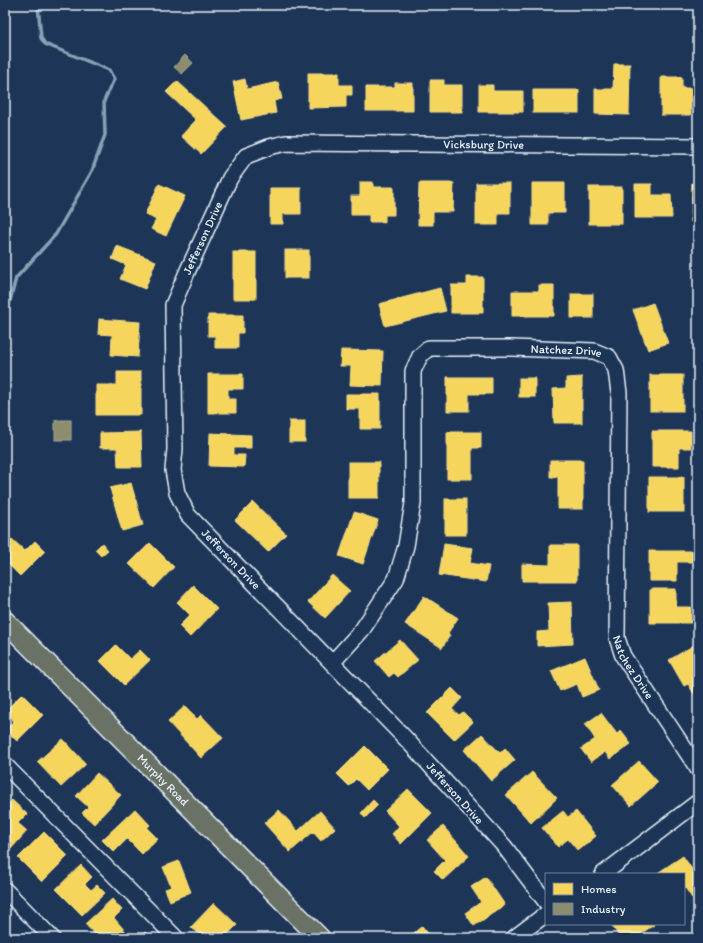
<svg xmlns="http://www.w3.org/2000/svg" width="703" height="943" font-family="Itim,sans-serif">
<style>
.homes{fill:#f6d55c;stroke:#f2dd8b}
.industry{fill:#8c8c6e;stroke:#a8aa97}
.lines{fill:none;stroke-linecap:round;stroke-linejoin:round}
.stream{stroke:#86a3b5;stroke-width:3.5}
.minor-casing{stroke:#e8f1f8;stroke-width:18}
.major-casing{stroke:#e8f1f8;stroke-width:22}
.minor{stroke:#1d3557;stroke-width:15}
.major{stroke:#6b7165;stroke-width:19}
.labels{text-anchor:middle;stroke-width:4;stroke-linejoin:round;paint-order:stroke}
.street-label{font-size:12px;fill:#e8f1f8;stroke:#1d3557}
</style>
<rect width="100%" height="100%" fill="#1d3557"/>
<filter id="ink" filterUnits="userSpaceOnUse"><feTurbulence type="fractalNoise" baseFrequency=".025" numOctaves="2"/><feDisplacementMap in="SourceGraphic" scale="8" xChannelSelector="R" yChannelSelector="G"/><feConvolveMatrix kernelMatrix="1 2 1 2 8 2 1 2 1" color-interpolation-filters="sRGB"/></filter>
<g filter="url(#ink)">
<g class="homes">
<polygon points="614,64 630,64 629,115 595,114 595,89 613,89"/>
<rect x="5" y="65" width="5" height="16"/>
<polygon points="308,73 339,73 339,85 352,85 352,95 346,95 346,107 308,108"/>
<polygon points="661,77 682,77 682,88 691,88 691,115 661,115"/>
<polygon points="245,79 247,89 278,82 282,99 274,101 276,113 241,120 233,82"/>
<polygon points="430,80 444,80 444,85 462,85 462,112 430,112"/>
<polygon points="177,81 227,127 201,154 181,136 196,120 166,92"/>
<polygon points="395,83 413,83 413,111 366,111 366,87 395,87"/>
<polygon points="479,85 493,85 493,91 523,91 523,112 479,112"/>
<rect x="533" y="90" width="46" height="23"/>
<polygon points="360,182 373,182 373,187 394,187 394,215 385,215 385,222 369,222 369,215 351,215 351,196 360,196"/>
<polygon points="419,183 454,183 453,212 433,212 433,225 418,225"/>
<polygon points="476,183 510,183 510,213 498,213 498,225 476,225"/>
<polygon points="532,183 565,183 565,213 548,213 548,225 532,225"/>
<polygon points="692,183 698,183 698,222 691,222"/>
<polygon points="159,184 185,196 166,236 151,229 156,220 145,214"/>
<polygon points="635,184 652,184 652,195 671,195 672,218 635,218"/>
<rect x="589" y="187" width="33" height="37"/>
<polygon points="270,188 301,188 301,214 283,214 283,224 270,224"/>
<polygon points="117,246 156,261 145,289 120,279 126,265 112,259"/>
<rect x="285" y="250" width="24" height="28"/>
<rect x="233" y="252" width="23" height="47"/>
<polygon points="467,277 483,277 483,313 451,313 451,285 467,285"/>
<polygon points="539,285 554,285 554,316 512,316 512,291 539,291"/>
<polygon points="440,288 446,311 385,326 379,304"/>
<rect x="571" y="294" width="22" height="24"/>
<polygon points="653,303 668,343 648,350 633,310"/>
<polygon points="208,315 243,315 243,333 238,333 238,348 215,348 215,336 208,336"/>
<polygon points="99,319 140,322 138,357 111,355 112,335 98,334"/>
<polygon points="341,350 383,351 382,386 350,385 351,366 340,366"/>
<polygon points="117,372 141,372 141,415 96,415 96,385 117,385"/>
<polygon points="208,374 243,374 243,389 228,389 228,399 236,399 236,413 208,413"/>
<rect x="650" y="375" width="33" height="36"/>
<polygon points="447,377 492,377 492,394 469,394 469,411 447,411"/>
<polygon points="582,377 582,423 554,423 553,389 566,388 566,378"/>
<rect x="519" y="378" width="16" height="19"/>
<polygon points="346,394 380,394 380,429 360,429 360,409 346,409"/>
<rect x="289" y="421" width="16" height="21"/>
<polygon points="652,431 691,431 691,448 679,448 679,467 652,467"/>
<polygon points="141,432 142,467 118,467 117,448 100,448 100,433"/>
<polygon points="447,432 481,432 481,448 472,448 472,479 447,479"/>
<polygon points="210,433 251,435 251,448 234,448 234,455 245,455 244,467 209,466"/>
<polygon points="550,460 583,460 583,509 558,509 558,477 550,477"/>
<rect x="348" y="462" width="31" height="36"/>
<rect x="649" y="477" width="35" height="35"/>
<polygon points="131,483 143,525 122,531 110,488"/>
<rect x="445" y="499" width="21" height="36"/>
<polygon points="253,502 286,534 268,552 235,520"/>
<polygon points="354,512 378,520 363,564 339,556"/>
<polygon points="12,539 25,551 35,541 45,551 20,576 5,561 5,546"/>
<polygon points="102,543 108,550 101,556 95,550"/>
<polygon points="150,543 174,567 154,588 129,564"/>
<polygon points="444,544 473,548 470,563 489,566 486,582 439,575"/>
<polygon points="550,545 577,545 577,581 522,581 522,564 550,565"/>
<polygon points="649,551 693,551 693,562 677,562 677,581 649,581"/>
<polygon points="332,575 350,591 325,618 308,602"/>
<polygon points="193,585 217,609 190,637 179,626 190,615 177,602"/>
<polygon points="650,589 676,589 676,607 691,607 691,623 650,623"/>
<polygon points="424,596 458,618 448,633 450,635 442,648 405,624"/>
<polygon points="572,602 573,644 537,646 537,632 549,631 548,603"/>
<polygon points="400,640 418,660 398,677 394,673 389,677 375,661"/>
<polygon points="696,644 698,648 698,696 696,697 688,684 684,686 669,660"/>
<polygon points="116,645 130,659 140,650 150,660 124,685 100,661"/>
<polygon points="585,657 599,690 582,697 577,684 560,691 551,671"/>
<polygon points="452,688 462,698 452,709 459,715 463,712 473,722 454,740 427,713"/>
<polygon points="22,694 43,715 17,741 5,730 14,721 5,711"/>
<polygon points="185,706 197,719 201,715 223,738 201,758 168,722"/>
<polygon points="601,713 617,734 621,731 631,744 610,759 605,752 591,762 581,749 595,739 585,724"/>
<polygon points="482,734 500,753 505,748 515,760 491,781 464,750"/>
<polygon points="63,739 86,764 61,787 37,762"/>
<polygon points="365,746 388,769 367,790 356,779 349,786 337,774"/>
<polygon points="639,761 658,782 631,806 612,785"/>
<polygon points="532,772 557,798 531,823 506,795"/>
<polygon points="97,773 121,795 94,824 82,813 88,807 76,796"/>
<polygon points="408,789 432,813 401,844 392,834 399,826 385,811"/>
<polygon points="12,800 27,814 18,823 27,831 11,849 5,844 5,808"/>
<polygon points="373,800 378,805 365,818 361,813"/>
<polygon points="135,809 150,825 147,828 158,839 142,854 127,839 114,852 102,840"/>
<polygon points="279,810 298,831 320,811 335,828 321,841 313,832 290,852 264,823"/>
<polygon points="563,811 568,817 576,811 596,836 578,851 568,839 558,847 542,828"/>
<polygon points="443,826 469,856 443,880 434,871 445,860 427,840"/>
<polygon points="44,832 68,856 42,882 18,858"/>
<polygon points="683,856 698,878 698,894 692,898 684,886 684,874 656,874"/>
<polygon points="179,861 191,892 170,901 165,889 171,887 163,867"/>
<polygon points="81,865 92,877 85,884 91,890 97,885 105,893 82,915 56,889"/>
<polygon points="486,877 505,905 474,926 465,913 481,902 471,887"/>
<polygon points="112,899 122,910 114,918 126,932 120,938 98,938 85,924"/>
<polygon points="214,903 237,925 224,938 203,938 191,927"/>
<polygon points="611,924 653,924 654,925 634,938 620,938"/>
<polygon points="422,926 432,938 408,938"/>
<polygon points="145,932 151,938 138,938"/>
</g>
<g class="industry">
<polygon points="185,55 193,63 182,74 174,67"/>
<rect x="55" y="420" width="16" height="20"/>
</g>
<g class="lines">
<polyline class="stream" points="5,320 16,278 56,234 92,171 105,135 104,101 114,79 109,70 45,44 41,38 38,5"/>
<defs>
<g id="minor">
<path id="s1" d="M332 663 362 630 396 579 406 546 413 503V371L420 356 429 348H512L594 351 609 357 616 370 619 393 617 638 623 656 698 769"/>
<polyline points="5,765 176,938"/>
<polyline points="603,874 698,802"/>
<polyline points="5,890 52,938"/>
<path id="s2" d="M546 902 504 846 405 738 188 515 177 493 173 470 175 449 173 305 188 270 230 178 246 156 269 147 286 143 698 146"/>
<polyline points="514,938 546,914"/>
</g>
<g id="major">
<path id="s3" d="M5 621 320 938"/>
</g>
</defs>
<use href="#minor" class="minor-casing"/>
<use href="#major" class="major-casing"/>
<use href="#minor" class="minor"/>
<use href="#major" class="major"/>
</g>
</g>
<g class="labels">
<g class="street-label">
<text dy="4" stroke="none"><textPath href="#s2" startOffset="1147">Vicksburg Drive</textPath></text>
<text dy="4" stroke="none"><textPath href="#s2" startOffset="814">Jefferson Drive</textPath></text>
<text dy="4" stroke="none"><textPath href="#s1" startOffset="482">Natchez Drive</textPath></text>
<text transform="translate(231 559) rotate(46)" y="4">Jefferson Drive</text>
<text dy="4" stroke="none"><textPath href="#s1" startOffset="842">Natchez Drive</textPath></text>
<text dy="4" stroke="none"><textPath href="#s3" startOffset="224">Murphy Road</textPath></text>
<text transform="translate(455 793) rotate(48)" y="4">Jefferson Drive</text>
</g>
</g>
<rect width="703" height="943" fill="none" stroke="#1d3557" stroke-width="20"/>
<rect x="10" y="10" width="683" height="923" fill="none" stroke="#e8f1f8" stroke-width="1.5" filter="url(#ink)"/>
<rect x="545" y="873" width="140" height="52" fill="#1d3557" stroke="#6e8097"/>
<rect x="553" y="883" width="20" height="12" fill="#f6d55c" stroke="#6e8097"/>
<text x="581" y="893" font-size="12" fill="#e8f1f8">Homes</text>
<rect x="553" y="903" width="20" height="12" fill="#8c8c6e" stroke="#6e8097"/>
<text x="581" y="913" font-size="12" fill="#e8f1f8">Industry</text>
</svg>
